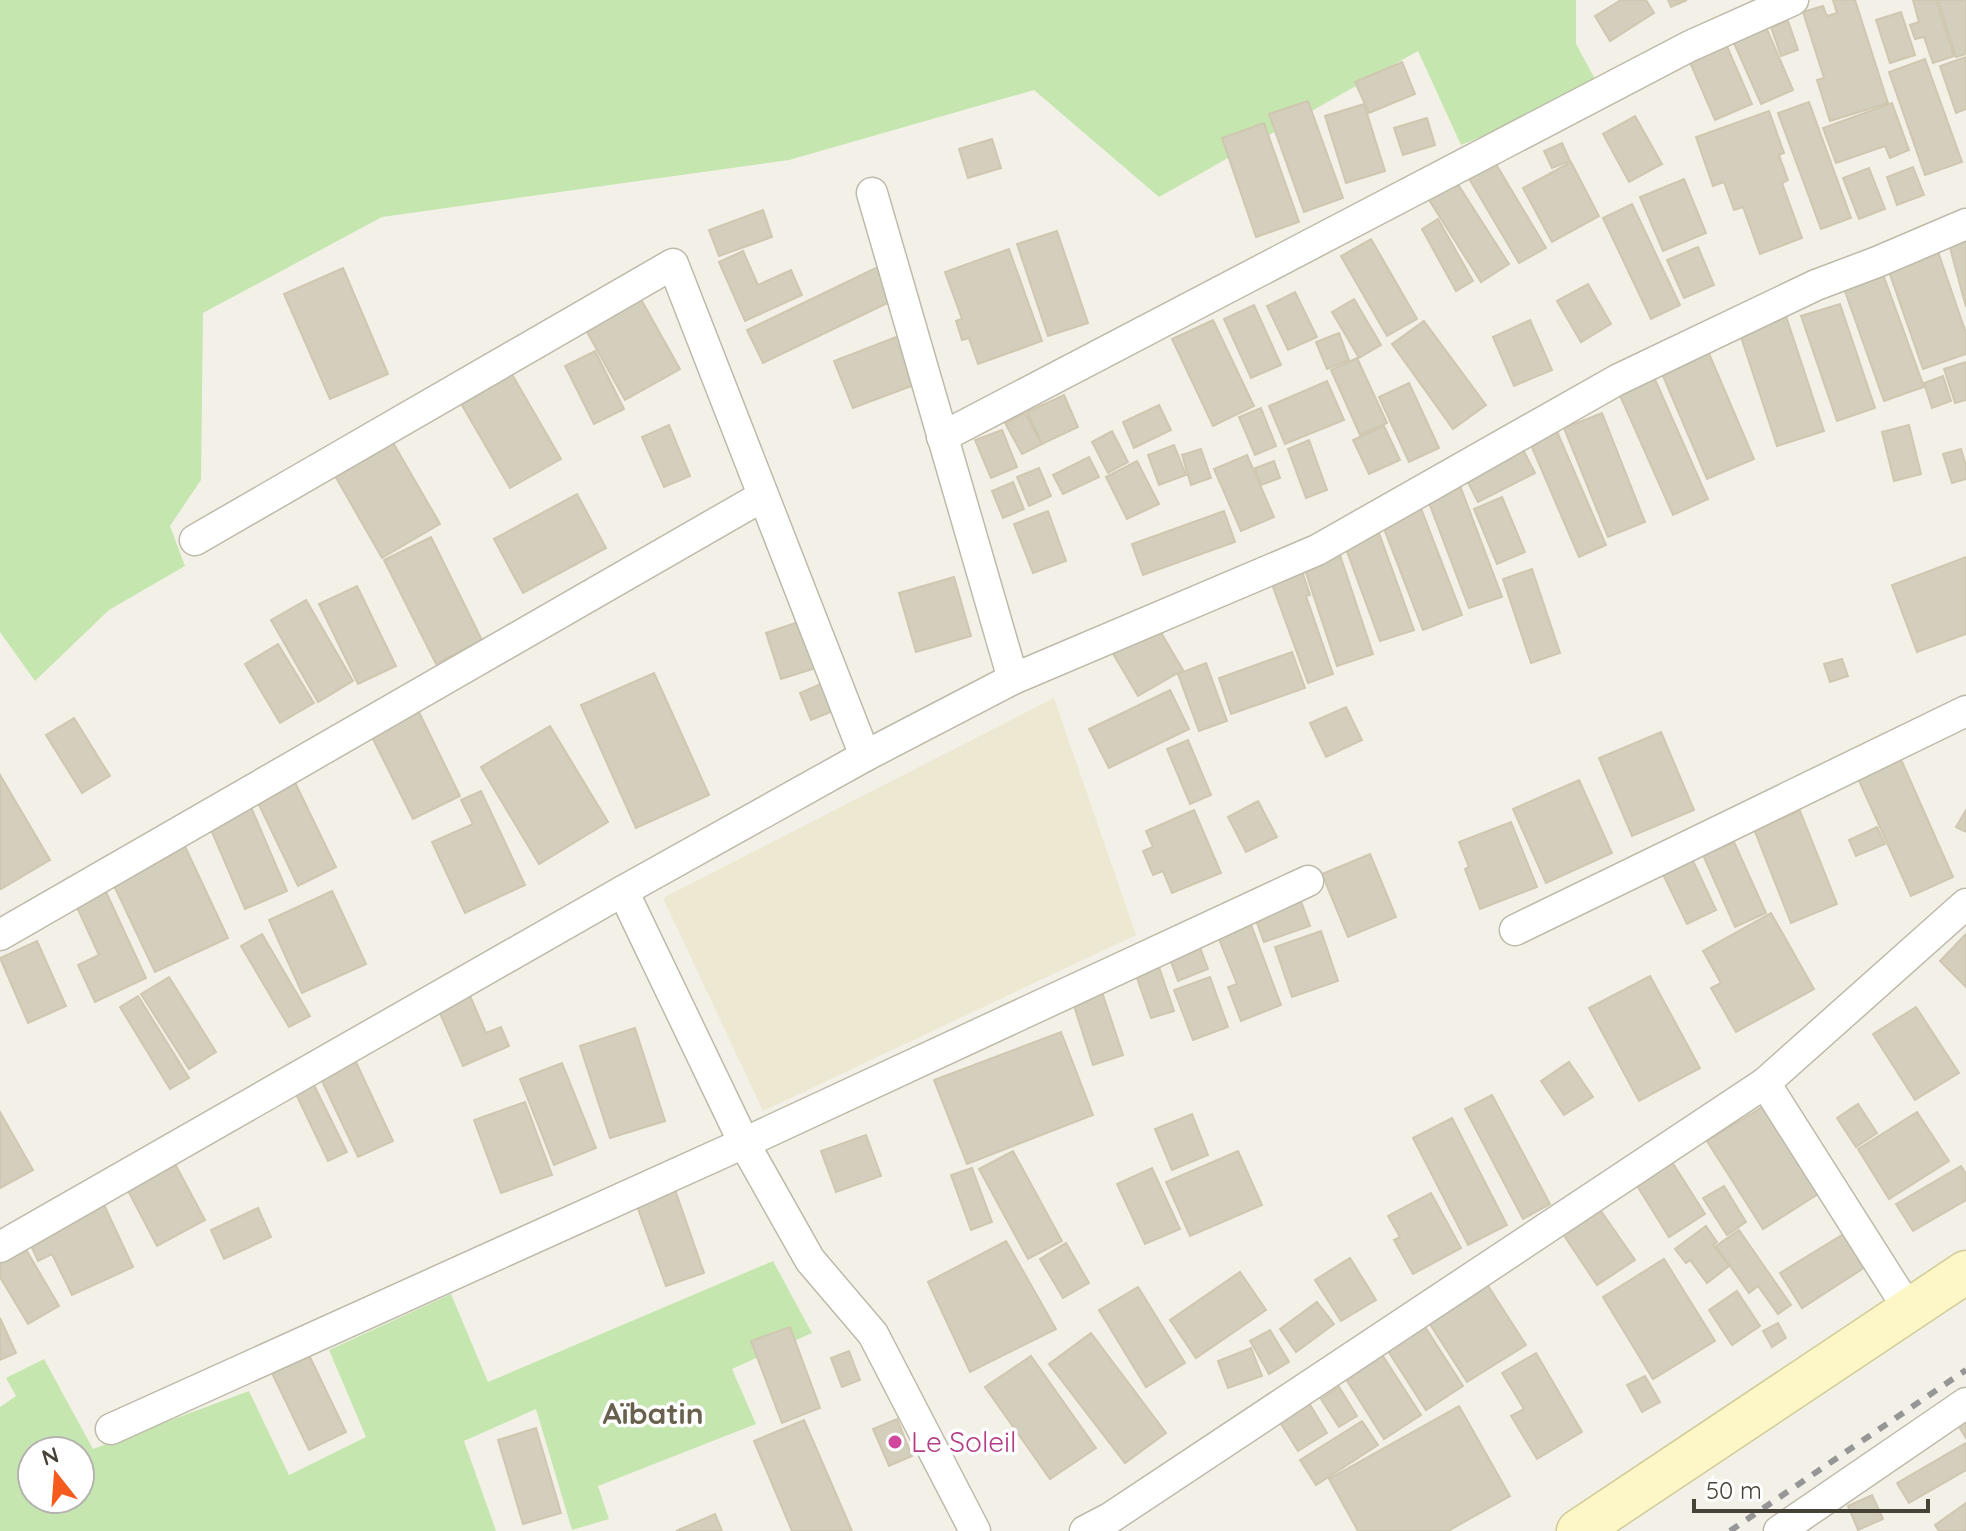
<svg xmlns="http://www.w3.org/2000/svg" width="1966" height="1531" font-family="Quicksand,sans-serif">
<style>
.education{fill:#ece8d1}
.green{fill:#c6e6b0;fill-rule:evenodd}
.building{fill:#d4cebc;stroke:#cfc7b0;stroke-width:2}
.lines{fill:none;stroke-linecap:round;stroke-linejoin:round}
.street-casing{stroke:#bebaaa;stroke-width:33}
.secondary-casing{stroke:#d2ca98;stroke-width:45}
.street{stroke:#fff;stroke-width:30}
.secondary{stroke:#fdf7c7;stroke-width:42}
.rail{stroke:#969696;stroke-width:6;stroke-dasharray:10 10;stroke-linecap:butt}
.hotel-dot{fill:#d1479c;stroke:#fff;stroke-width:3}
.labels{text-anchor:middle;stroke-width:7;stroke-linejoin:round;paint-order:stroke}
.hotel-label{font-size:28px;fill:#b23c85;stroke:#fff;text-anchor:start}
.neighbourhood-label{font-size:30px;font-weight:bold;fill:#68614d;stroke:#fff}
</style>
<rect width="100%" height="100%" fill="#f3f1e7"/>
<polygon class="education" points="1054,698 1136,935 763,1111 663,898"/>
<g class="green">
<polygon points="0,0 1576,0 1576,44 1600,88 1461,145 1418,51 1159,197 1034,90 789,160 382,217 203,313 201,480 170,526 185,566 109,610 35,681 0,632"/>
<path d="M773 1261 812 1333 732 1369 756 1424 598 1486 609 1519 572 1530 536 1409 464 1441 496 1531H0V1407L16 1396 6 1378 44 1359 93 1449 249 1391 289 1475 366 1437 329 1350 451 1294 488 1382ZM32 1451H80V1499H32Z"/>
</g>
<g class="building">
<polygon points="1621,0 1646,0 1654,13 1610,41 1595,16"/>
<polygon points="1668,0 1687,0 1671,7"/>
<polygon points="1833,0 1855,0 1888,103 1830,121 1817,80 1824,78 1803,12 1823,6 1827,16 1837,13"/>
<polygon points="1913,0 1936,0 1954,56 1933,63 1924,37 1915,39 1910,25 1919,22"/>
<polygon points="1938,0 1966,0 1966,54 1956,57"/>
<polygon points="1901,12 1915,55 1890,63 1876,20"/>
<polygon points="1763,20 1793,90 1761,104 1730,34"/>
<polygon points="1788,21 1798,50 1781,56 1771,27"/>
<polygon points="1722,35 1752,104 1715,120 1685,51"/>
<polygon points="1966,57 1966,109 1956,113 1940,66"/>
<polygon points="1925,59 1962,162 1925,175 1889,72"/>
<polygon points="1402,62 1415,94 1369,113 1355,82"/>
<polygon points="1308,101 1343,198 1304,212 1269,114"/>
<polygon points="1809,102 1851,218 1821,229 1778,113"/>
<polygon points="1892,103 1909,150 1890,158 1885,146 1836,163 1823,128"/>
<polygon points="1364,104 1385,171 1346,183 1325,116"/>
<polygon points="1769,111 1784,153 1779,155 1788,180 1782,183 1802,238 1760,254 1743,207 1734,210 1724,182 1713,186 1696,137"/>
<polygon points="1635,116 1662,164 1629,182 1603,134"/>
<polygon points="1427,118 1435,145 1403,155 1394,128"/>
<polygon points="1264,123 1299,222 1256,237 1222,138"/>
<polygon points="992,139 1001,168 968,178 959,149"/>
<polygon points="1562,143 1570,161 1552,168 1544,151"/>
<polygon points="1490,154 1546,248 1519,263 1464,170"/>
<polygon points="1571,162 1599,216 1552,242 1523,188"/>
<polygon points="1913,167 1924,195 1897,205 1887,177"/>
<polygon points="1869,168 1885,209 1859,219 1843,178"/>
<polygon points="1452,175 1509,264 1481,282 1424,192"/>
<polygon points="1684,179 1706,233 1663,251 1640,197"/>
<polygon points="1632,204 1680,305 1651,319 1603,218"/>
<polygon points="763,210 772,237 719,256 709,230"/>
<polygon points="1438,219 1473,281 1456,291 1422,229"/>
<polygon points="1966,227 1966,307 1946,233"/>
<polygon points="1057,231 1088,323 1048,336 1017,244"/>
<polygon points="1371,239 1417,319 1387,336 1341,256"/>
<polygon points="1935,243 1966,333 1966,354 1923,369 1885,260"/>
<polygon points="1698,247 1714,285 1684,298 1667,260"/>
<polygon points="1009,249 1042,341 978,364 969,338 962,340 956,321 962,319 945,272"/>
<polygon points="743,251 758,285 791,270 802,295 745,321 719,262"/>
<polygon points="886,263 902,296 763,363 747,330"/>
<polygon points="1880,266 1924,387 1884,401 1841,280"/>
<polygon points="343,268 388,374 330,399 284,294"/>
<polygon points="1588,284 1611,324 1581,342 1557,301"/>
<polygon points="1295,292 1317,337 1288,350 1267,306"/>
<polygon points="638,294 680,369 625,400 583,325"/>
<polygon points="1354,299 1381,345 1359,358 1332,312"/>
<polygon points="1840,304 1875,408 1837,421 1801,316"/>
<polygon points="1254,305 1281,365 1251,378 1224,319"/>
<polygon points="1784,310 1824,431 1777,446 1737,325"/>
<polygon points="1213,320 1254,406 1213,426 1172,339"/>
<polygon points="1530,320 1552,370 1514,386 1493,337"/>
<polygon points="1424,321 1486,405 1453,429 1392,344"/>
<polygon points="914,330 933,378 853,408 834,361"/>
<polygon points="1339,333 1349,360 1327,369 1316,342"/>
<polygon points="1707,349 1754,459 1707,479 1660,369"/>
<polygon points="595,351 624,409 594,424 565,366"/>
<polygon points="1357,358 1387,423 1360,435 1331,370"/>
<polygon points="1966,362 1966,400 1955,403 1944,369"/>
<polygon points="506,364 561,459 510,488 455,393"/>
<polygon points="1653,375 1708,499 1673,515 1618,391"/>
<polygon points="1943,376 1951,401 1932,408 1924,383"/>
<polygon points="1327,381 1344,420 1285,444 1269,406"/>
<polygon points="1409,383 1439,448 1409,462 1379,397"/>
<polygon points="1064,395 1078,427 1042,444 1027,412"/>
<polygon points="1159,405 1171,430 1134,448 1123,422"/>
<polygon points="1261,408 1276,446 1255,455 1239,417"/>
<polygon points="1025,413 1042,444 1022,454 1005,423"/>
<polygon points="1549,413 1606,545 1579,557 1522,424"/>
<polygon points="1602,413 1645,522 1608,537 1564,428"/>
<polygon points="669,425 690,476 664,487 642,437"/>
<polygon points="1909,425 1921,474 1894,481 1882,432"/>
<polygon points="1384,426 1400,460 1369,474 1353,440"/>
<polygon points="1002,430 1017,467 991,478 975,440"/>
<polygon points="1112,431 1128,462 1108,473 1092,442"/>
<polygon points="388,434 440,524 382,558 330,467"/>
<polygon points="1515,434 1535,473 1478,502 1458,463"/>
<polygon points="1309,440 1327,490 1306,498 1288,449"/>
<polygon points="1174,445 1186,475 1159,485 1148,455"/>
<polygon points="1201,449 1211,478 1191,485 1182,455"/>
<polygon points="1961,449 1966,466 1966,479 1952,483 1943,454"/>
<polygon points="1247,455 1274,517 1241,531 1214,469"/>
<polygon points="1089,457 1099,477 1063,494 1053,475"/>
<polygon points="1137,461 1159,504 1127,519 1106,477"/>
<polygon points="1274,461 1280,478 1261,485 1255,468"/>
<polygon points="1039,468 1051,496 1029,506 1017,477"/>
<polygon points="1456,475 1502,597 1469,608 1423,487"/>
<polygon points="1013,482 1024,509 1003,518 992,491"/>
<polygon points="577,494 606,548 523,593 494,539"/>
<polygon points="1502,497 1525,552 1497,564 1474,509"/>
<polygon points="1417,498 1462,615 1423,630 1378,513"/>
<polygon points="1048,511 1066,561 1033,573 1014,524"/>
<polygon points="1224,511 1235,542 1143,575 1132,544"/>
<polygon points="1379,533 1414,630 1380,641 1345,546"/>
<polygon points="431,537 482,640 436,664 384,560"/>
<polygon points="1338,549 1373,654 1337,666 1302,561"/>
<polygon points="1966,557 1966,634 1917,652 1892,585"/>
<polygon points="1300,565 1310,595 1306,596 1333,674 1308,683 1269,576"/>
<polygon points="1532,569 1560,653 1531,663 1503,579"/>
<polygon points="954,577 971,636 916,652 899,593"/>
<polygon points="357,586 396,666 358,684 319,604"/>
<polygon points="306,600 353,681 318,702 271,620"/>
<polygon points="1147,609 1183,670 1138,696 1102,635"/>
<polygon points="810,618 825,665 781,679 766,633"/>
<polygon points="278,644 314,703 280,723 245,664"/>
<polygon points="1292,652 1305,688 1231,714 1219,678"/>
<polygon points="1842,659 1848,676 1830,682 1824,664"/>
<polygon points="1206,663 1227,721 1199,731 1178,674"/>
<polygon points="654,673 709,795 636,828 581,705"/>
<polygon points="839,676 850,704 811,720 800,693"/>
<polygon points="1170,690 1189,729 1109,768 1089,729"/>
<polygon points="415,704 460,796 413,819 367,727"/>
<polygon points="1346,707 1362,740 1326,757 1310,723"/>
<polygon points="74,718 110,776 82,793 46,735"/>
<polygon points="550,726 608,822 539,864 481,767"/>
<polygon points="1661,732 1694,810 1632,836 1599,758"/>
<polygon points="1188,740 1211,795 1190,804 1167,749"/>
<polygon points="1899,755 1953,877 1911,896 1856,774"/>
<polygon points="288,768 336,867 298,886 250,786"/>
<polygon points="0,775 50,860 1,889 0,888"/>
<polygon points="1579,780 1612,853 1546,883 1513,809"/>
<polygon points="481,791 525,885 465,913 432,842 473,824 461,800"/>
<polygon points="245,793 287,891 245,909 203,811"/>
<polygon points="1258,801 1277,837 1246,852 1228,817"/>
<polygon points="1194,810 1221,873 1172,893 1163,871 1153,875 1143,851 1153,847 1146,831"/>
<polygon points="1966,810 1966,832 1956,827"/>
<polygon points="1800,811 1837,904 1791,923 1754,829"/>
<polygon points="1511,822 1537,887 1480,909 1465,869 1469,867 1459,842"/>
<polygon points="1877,827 1885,844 1856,856 1849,840"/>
<polygon points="181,838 228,938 155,972 108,873"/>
<polygon points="1734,842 1766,913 1735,927 1703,855"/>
<polygon points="1687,848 1716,910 1687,924 1657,862"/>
<polygon points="1370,854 1396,917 1348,937 1322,874"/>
<polygon points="99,877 146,978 95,1002 78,965 99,955 69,890"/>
<polygon points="332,891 366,964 302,993 269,920"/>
<polygon points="1298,893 1310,926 1264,942 1252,909"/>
<polygon points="1771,913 1814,989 1736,1032 1711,988 1721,983 1703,951"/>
<polygon points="1250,922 1281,1005 1241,1021 1228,987 1237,984 1217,934"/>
<polygon points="1321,931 1338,981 1292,997 1275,947"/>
<polygon points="262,934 310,1016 289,1027 241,946"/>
<polygon points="1966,934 1966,987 1940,961"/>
<polygon points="37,941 66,1006 28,1023 0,958"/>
<polygon points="1198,942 1208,969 1178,981 1168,953"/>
<polygon points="1159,967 1174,1011 1151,1018 1136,975"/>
<polygon points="1096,974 1123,1055 1093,1065 1067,984"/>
<polygon points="461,975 486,1033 501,1027 509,1046 463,1066 429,988"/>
<polygon points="1650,976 1700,1068 1639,1101 1589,1008"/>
<polygon points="169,977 216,1052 189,1069 141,994"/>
<polygon points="1210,977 1228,1027 1193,1040 1174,990"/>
<polygon points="138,996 189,1078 170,1089 120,1007"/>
<polygon points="1916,1007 1959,1073 1915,1100 1873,1034"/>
<polygon points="635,1028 665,1121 610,1138 580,1046"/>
<polygon points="1061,1032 1093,1115 967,1164 934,1080"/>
<polygon points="347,1043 393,1141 358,1157 312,1060"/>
<polygon points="1569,1062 1593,1097 1564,1115 1541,1081"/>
<polygon points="562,1063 596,1148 554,1165 520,1079"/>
<polygon points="311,1079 347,1152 328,1161 293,1088"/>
<polygon points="1492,1095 1550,1204 1523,1219 1465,1109"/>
<polygon points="1772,1101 1826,1189 1763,1229 1707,1141"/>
<polygon points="525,1102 552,1175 501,1193 474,1120"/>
<polygon points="1858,1104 1877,1133 1856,1147 1837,1118"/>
<polygon points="0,1112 33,1170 0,1188"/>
<polygon points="1917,1112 1949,1161 1889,1199 1858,1149"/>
<polygon points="1192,1114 1208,1155 1172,1170 1155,1129"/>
<polygon points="1452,1118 1507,1225 1468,1245 1413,1138"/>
<polygon points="866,1135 881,1176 836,1192 821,1151"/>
<polygon points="1013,1151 1062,1241 1028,1259 979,1169"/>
<polygon points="1238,1151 1262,1205 1190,1236 1166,1182"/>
<polygon points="1667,1154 1705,1214 1669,1237 1631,1176"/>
<polygon points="173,1160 205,1220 157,1246 125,1185"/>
<polygon points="1961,1166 1966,1174 1966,1200 1913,1231 1896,1204"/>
<polygon points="972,1168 992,1222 971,1230 951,1175"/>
<polygon points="1152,1168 1180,1229 1145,1244 1117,1184"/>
<polygon points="672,1181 704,1273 666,1286 633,1195"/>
<polygon points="1724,1186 1746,1222 1727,1235 1703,1198"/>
<polygon points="1431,1193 1461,1248 1413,1274 1394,1240 1400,1237 1388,1216"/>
<polygon points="99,1194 133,1267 72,1295 52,1254 38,1261 24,1230"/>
<polygon points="1592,1198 1635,1260 1597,1285 1555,1222"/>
<polygon points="258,1208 271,1237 224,1259 211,1230"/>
<polygon points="1706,1226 1717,1242 1713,1245 1729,1266 1707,1283 1690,1260 1686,1263 1675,1249"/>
<polygon points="14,1229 59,1306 28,1324 0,1277 0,1237"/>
<polygon points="1739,1230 1791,1305 1778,1314 1758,1286 1749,1293 1716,1246"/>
<polygon points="1845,1233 1867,1266 1802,1308 1780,1273"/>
<polygon points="1006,1241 1056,1329 970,1372 928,1282"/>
<polygon points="1066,1243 1089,1283 1063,1298 1040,1259"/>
<polygon points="1350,1258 1376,1300 1341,1321 1315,1280"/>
<polygon points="1664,1259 1715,1341 1653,1379 1603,1297"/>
<polygon points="1240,1272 1266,1310 1196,1358 1170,1320"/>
<polygon points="1485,1281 1526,1345 1467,1382 1426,1318"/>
<polygon points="1138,1287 1185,1363 1146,1387 1099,1310"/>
<polygon points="1737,1291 1760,1326 1732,1345 1709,1310"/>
<polygon points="1317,1302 1334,1324 1296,1352 1280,1329"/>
<polygon points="0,1318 16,1353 0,1360"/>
<polygon points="1420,1319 1463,1386 1426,1410 1383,1343"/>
<polygon points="1778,1323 1786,1338 1772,1347 1763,1331"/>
<polygon points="790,1327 820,1408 782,1423 751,1341"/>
<polygon points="1270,1330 1289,1362 1269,1374 1250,1341"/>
<polygon points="1091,1333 1166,1433 1125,1463 1049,1364"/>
<polygon points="1251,1348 1262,1376 1228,1388 1218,1361"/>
<polygon points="849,1351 860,1380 842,1387 831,1358"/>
<polygon points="308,1353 346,1432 309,1450 271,1371"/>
<polygon points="1381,1353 1421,1415 1384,1439 1344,1376"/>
<polygon points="1536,1353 1582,1432 1537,1459 1511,1416 1524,1409 1502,1373"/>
<polygon points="1031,1356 1096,1448 1050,1479 985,1387"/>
<polygon points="1645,1376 1660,1402 1642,1412 1627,1385"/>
<polygon points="1339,1387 1357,1416 1339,1427 1321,1399"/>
<polygon points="1306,1398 1327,1433 1298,1451 1276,1416"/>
<polygon points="1459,1406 1510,1496 1448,1531 1358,1531 1329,1479"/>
<polygon points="1966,1414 1966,1438 1955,1420"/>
<polygon points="897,1419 912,1456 889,1466 873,1429"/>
<polygon points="804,1420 852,1531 792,1531 754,1441"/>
<polygon points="1362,1421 1378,1445 1316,1485 1300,1460"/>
<polygon points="536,1428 561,1513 523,1524 498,1440"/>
<polygon points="1966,1443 1966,1470 1909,1503 1897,1483"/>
<polygon points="1872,1495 1883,1519 1858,1530 1848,1506"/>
<polygon points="1966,1503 1966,1531 1939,1531 1935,1525"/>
<polygon points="715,1514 722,1531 676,1531"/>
</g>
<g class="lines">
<defs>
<g id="street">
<polyline points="872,193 1013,679"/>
<polyline points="942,437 1690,46 1793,0"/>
<polyline points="195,540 673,264 865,756"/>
<polyline points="623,891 744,1143 810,1260 873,1334 975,1531"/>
<polyline points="1515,930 1966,711"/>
<polyline points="0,935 763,496"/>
<polyline points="1765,1083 1909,1310"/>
<polyline points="0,1247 623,891 865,756 1013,679 1317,550 1617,380 1816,285 1877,262 1966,224"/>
<polyline points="111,1429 744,1143 1308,881"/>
<polyline points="1085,1531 1110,1518 1765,1083 1966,904"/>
<polyline points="1779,1531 1966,1403"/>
</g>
<polyline id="secondary" points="1578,1531 1966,1272"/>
</defs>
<use href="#street" class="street-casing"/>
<use href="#secondary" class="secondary-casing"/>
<use href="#street" class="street"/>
<use href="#secondary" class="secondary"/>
<polyline class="rail" points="1730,1531 1966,1370"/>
</g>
<circle class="hotel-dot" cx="895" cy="1442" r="8"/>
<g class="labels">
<g class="hotel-label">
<text x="911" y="1452">Le Soleil</text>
</g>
<g class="neighbourhood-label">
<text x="653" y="1424">Aïbatin</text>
</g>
</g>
<g transform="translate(56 1475) rotate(343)"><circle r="38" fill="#ffffff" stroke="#b5b3af" stroke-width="2"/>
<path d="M0-6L14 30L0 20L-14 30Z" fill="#f45b1d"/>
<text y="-12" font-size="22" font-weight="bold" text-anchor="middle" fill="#464236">N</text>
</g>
<path d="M1694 1499v12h234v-12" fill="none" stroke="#464236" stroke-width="4"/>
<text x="1706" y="1499" font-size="24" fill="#464236" stroke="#ffffff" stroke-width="6" paint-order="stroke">50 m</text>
</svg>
